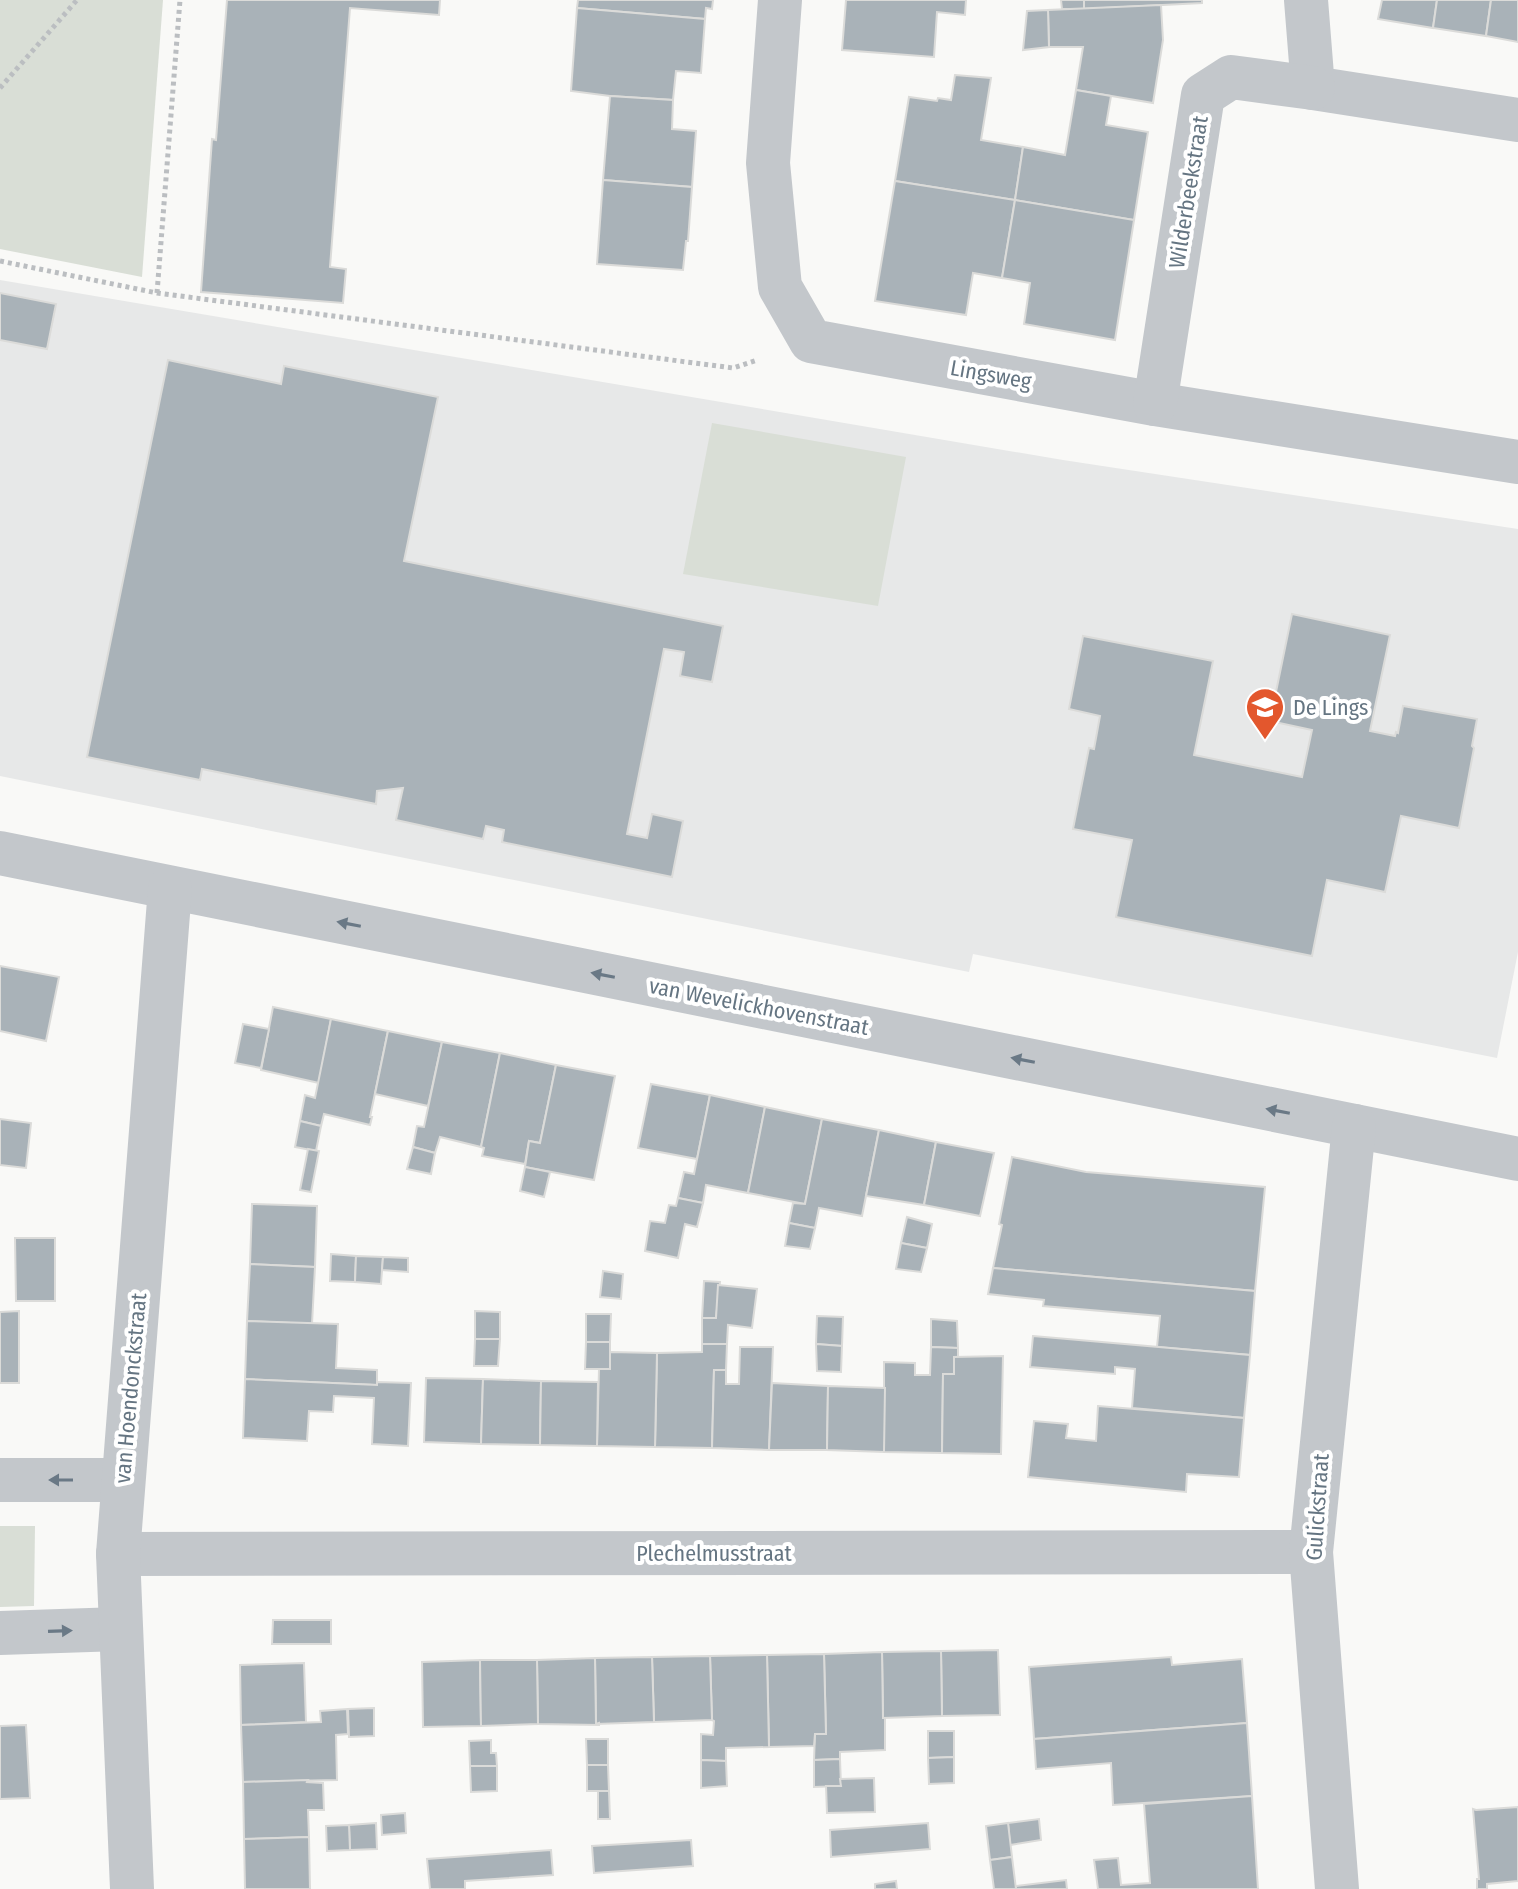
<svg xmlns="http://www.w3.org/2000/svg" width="1518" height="1889" font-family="'Fira Sans Condensed',sans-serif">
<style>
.built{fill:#e7e8e8}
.green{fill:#d9ded6}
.building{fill:#a9b2b8;stroke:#dbdbd9;stroke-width:2}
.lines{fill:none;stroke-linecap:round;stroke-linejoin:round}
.path{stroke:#bbbec1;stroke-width:5;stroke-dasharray:4 4;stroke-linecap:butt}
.street{stroke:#c3c7cb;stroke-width:44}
.oneway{fill:#6a7986}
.labels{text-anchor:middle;stroke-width:8;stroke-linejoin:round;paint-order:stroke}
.street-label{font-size:22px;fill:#657582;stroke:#fff}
.poi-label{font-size:22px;fill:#657582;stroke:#fff;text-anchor:start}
</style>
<rect width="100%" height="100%" fill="#f9f9f7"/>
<polygon class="built" points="0,280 1063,460 1518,529 1518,952 1497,1058 973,954 969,972 0,776"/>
<g class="green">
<polygon points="0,0 163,0 142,277 0,249"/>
<polygon points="712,423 906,457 878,606 683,574"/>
<polygon points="0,1526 35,1526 34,1606 0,1607"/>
</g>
<g class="building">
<polygon points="227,0 440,0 439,15 350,8 330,267 346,269 343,303 201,292 212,139 216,140"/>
<polygon points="578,0 713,0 712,9 706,8 705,19 577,8"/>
<polygon points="846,0 966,0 965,15 937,12 934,57 842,50"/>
<polygon points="1061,0 1084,0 1084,9 1062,9"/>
<polygon points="1084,0 1202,0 1202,3 1084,9"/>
<polygon points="1382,0 1437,0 1433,28 1378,19"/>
<polygon points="1437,0 1491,0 1486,36 1433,28"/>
<polygon points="1491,0 1518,0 1518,42 1486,36"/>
<polygon points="1161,5 1163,40 1153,103 1076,90 1083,47 1049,47 1048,10"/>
<polygon points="577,8 705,19 701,73 676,71 673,100 610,96 571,91"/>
<polygon points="1048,10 1049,47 1023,50 1027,11"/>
<polygon points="955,75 991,78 981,140 1023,147 1015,200 895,181 909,97 937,101 938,98 951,100"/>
<polygon points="1076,90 1111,96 1106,125 1148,132 1134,220 1015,200 1023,147 1065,155"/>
<polygon points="610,96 673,100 672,129 696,131 692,187 603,180"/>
<polygon points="603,180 692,187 688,241 686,241 683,270 597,264"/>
<polygon points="895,181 1015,200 1002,278 973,273 966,315 875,301"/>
<polygon points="1015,200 1134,220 1115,340 1024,324 1030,283 1002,278"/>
<polygon points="0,293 56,304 47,349 0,340"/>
<polygon points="168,360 281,384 284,366 438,397 404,561 723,626 712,682 680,676 684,652 664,649 627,834 647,838 652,814 683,821 672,877 502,842 504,830 486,826 483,839 396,820 403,788 377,791 376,804 202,769 200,780 87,757"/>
<polygon points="1292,614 1390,635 1370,731 1395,736 1396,732 1398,733 1403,706 1477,719 1472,746 1474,748 1459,828 1401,816 1385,892 1327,880 1312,956 1116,917 1132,840 1073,829 1089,748 1094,749 1100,716 1069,709 1083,636 1213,661 1194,755 1302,777 1312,730 1270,721"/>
<polygon points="0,966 59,977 46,1041 0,1031"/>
<polygon points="273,1007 331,1019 319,1083 261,1070"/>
<polygon points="331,1019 388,1031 370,1117 372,1117 370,1125 324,1114 321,1126 300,1121 305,1095 315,1098"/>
<polygon points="243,1024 269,1029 261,1068 235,1063"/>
<polygon points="388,1031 442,1042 428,1106 375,1094"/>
<polygon points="442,1042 500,1053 481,1147 440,1137 435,1153 413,1147 417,1126 424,1127"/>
<polygon points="500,1053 556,1065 540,1143 529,1141 525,1164 482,1156 484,1148 481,1147"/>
<polygon points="556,1065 615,1076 594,1180 525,1167 529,1141 540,1143"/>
<polygon points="651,1084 710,1095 697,1159 638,1148"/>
<polygon points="710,1095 765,1107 748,1193 706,1185 703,1203 678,1198 684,1172 694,1174"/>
<polygon points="765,1107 822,1119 805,1204 748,1193"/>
<polygon points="0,1119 31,1123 26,1168 0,1165"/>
<polygon points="822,1119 879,1130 862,1216 819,1208 815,1228 789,1223 793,1203 805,1204"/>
<polygon points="300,1121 321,1126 316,1151 295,1147"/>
<polygon points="879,1130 936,1142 924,1205 866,1196"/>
<polygon points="936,1142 994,1153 980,1216 924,1205"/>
<polygon points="413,1147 435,1153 431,1174 407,1169"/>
<polygon points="308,1149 319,1151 311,1192 300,1190"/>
<polygon points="1012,1157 1086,1172 1265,1187 1255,1291 993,1268 1002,1225 999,1224"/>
<polygon points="525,1167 550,1172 544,1197 520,1191"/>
<polygon points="678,1198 703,1203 697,1227 685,1224 678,1258 645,1251 650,1221 665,1223 669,1205 676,1206"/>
<polygon points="252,1204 317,1206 315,1267 250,1264"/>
<polygon points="907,1217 932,1224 927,1248 901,1243"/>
<polygon points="789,1223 815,1228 810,1249 785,1246"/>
<polygon points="15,1238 55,1238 55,1301 16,1301"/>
<polygon points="901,1243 927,1248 921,1272 896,1269"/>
<polygon points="331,1254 356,1256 355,1282 330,1281"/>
<polygon points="356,1256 383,1257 381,1284 355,1282"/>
<polygon points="383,1257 408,1258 408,1272 382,1270"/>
<polygon points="250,1264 315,1267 312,1324 247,1321"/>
<polygon points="993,1268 1255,1291 1250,1355 1157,1347 1160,1316 1043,1306 1044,1300 988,1294"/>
<polygon points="603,1271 623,1274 621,1299 600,1297"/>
<polygon points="704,1281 720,1282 716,1318 702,1318"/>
<polygon points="718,1285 757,1289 752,1328 728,1325 727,1344 702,1344 702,1318 716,1318"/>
<polygon points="19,1311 19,1383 0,1383 0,1312"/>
<polygon points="475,1311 500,1312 500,1339 475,1339"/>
<polygon points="586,1314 611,1314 610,1342 586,1342"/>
<polygon points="817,1316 843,1317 842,1346 816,1344"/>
<polygon points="931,1319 957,1321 958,1348 931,1347"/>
<polygon points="247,1321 338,1324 336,1368 377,1370 377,1385 245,1379"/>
<polygon points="1033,1336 1250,1355 1244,1418 1132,1408 1135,1369 1115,1367 1115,1374 1030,1367"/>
<polygon points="475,1339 500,1339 498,1366 474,1366"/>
<polygon points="586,1342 610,1342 610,1369 585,1369"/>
<polygon points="702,1344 727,1344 726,1370 714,1370 712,1448 655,1447 657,1353 702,1352"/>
<polygon points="816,1344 842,1346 841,1372 817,1371"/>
<polygon points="740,1347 773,1347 769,1450 712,1448 714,1370 726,1370 726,1384 739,1384"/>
<polygon points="931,1347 958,1348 958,1357 954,1357 954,1374 943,1374 942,1453 884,1452 884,1362 915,1363 915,1375 930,1375"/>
<polygon points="610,1352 657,1353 655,1447 597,1446 599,1369 610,1369"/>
<polygon points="1003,1356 1001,1454 942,1453 943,1374 954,1374 954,1357"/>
<polygon points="426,1378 483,1379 481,1444 424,1442"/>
<polygon points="245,1379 377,1385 377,1382 411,1383 408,1446 372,1444 374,1398 334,1396 333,1412 309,1411 307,1441 243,1438"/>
<polygon points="483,1379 541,1381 540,1445 481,1444"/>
<polygon points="541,1381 598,1382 597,1446 540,1445"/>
<polygon points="772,1383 828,1386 827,1450 769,1450"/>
<polygon points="828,1386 885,1388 884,1452 827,1450"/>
<polygon points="1098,1406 1244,1418 1239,1477 1187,1474 1186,1492 1028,1477 1034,1421 1068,1424 1066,1438 1096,1441"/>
<polygon points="273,1620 331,1620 331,1644 272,1644"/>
<polygon points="998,1650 1000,1715 942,1716 941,1651"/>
<polygon points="941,1651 942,1716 883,1718 882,1652"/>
<polygon points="882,1652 883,1718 885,1718 885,1750 840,1752 840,1759 814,1760 815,1734 826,1734 824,1654"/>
<polygon points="824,1654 826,1734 815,1734 814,1746 769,1747 767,1655"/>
<polygon points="767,1655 769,1747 726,1748 726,1761 701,1760 701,1734 713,1735 714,1721 712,1720 710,1656"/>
<polygon points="710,1656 712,1720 654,1722 652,1657"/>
<polygon points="652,1657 654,1722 596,1724 595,1658"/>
<polygon points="1171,1657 1172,1665 1242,1659 1247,1723 1034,1739 1029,1667"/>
<polygon points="595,1658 596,1724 599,1723 599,1725 538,1724 537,1660"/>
<polygon points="480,1660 481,1726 423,1727 422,1662"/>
<polygon points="480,1660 537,1660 538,1724 481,1726"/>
<polygon points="304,1663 306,1722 241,1725 240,1665"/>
<polygon points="374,1708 374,1736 349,1737 348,1709"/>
<polygon points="347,1709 348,1734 336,1735 337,1780 243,1782 241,1725 321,1722 320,1711"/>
<polygon points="1247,1723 1252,1796 1113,1805 1111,1763 1036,1769 1034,1739"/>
<polygon points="26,1725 30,1798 0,1799 0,1726"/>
<polygon points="928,1731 954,1731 954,1757 928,1758"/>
<polygon points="586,1739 608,1739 608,1765 587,1765"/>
<polygon points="491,1740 491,1753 496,1753 497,1766 470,1766 469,1741"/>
<polygon points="954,1757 954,1783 929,1784 928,1758"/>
<polygon points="840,1759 841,1786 814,1787 814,1760"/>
<polygon points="701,1760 726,1761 727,1786 701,1788"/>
<polygon points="587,1765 608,1765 609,1791 587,1791"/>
<polygon points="470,1766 497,1766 497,1791 471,1792"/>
<polygon points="874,1778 875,1812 827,1813 826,1786 841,1786 840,1779"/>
<polygon points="308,1780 307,1782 323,1783 324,1810 308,1810 309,1837 244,1839 243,1782"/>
<polygon points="598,1791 609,1791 610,1819 598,1819"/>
<polygon points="1252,1796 1258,1889 1098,1889 1094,1860 1118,1858 1121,1885 1150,1883 1144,1804"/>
<polygon points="1518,1807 1518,1881 1487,1884 1487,1889 1477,1889 1477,1879 1479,1879 1473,1809 1476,1810"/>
<polygon points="405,1813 406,1833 382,1835 381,1815"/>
<polygon points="1039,1819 1041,1840 1010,1845 1008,1823"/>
<polygon points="376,1823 377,1849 350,1850 349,1825"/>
<polygon points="928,1823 930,1849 831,1857 830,1830"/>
<polygon points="1008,1823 1012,1857 990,1860 986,1826"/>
<polygon points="349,1825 350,1850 327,1851 326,1826"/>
<polygon points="309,1837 310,1889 245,1889 244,1839"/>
<polygon points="691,1840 693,1866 594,1873 592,1846"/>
<polygon points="551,1850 553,1875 465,1881 465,1889 430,1889 427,1859"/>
<polygon points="1012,1857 1016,1889 994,1889 990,1860"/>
<polygon points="1066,1880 1067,1889 1016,1889 1016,1886"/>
<polygon points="896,1881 897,1889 875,1889 875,1884"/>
</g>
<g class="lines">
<g class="path">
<polyline points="0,88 77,0"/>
<polyline points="0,261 157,293 733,368 757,360"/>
<polyline points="157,293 180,0"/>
</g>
<g class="street">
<polyline points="780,0 768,163 780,287 811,341 1155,404 1518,462"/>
<polyline points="1306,0 1313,88 1518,120"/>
<polyline points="1155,404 1203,95 1231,77 1313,88"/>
<polyline points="0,853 1518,1159"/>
<polyline points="0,1480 123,1480"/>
<polyline points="118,1554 1311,1552"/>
<polyline points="0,1633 120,1629"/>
<polyline points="132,1889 118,1554 170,888"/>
<polyline points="1337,1889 1311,1552 1354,1126"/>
</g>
</g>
<defs><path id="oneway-solid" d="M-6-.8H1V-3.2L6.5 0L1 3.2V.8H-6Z" transform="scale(2)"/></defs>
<g class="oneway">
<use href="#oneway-solid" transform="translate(349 924) rotate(-169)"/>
<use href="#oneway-solid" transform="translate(603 975) rotate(-169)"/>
<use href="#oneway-solid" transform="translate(1023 1060) rotate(-169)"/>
<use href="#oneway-solid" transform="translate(1278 1111) rotate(-169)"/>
<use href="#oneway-solid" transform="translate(61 1480) rotate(180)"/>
<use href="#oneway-solid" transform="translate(60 1631) rotate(-2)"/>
</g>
<defs>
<symbol id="school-pin" viewBox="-11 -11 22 30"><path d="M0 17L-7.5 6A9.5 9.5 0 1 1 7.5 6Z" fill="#e3572d" stroke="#fff"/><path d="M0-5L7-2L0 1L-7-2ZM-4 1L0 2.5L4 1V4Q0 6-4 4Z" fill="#fff"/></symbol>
</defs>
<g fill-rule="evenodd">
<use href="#school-pin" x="1243" y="685" width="44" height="60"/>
</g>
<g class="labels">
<g class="street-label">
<text transform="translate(1188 192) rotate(-81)" y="8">Wilderbeekstraat</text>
<text transform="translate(991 374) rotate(10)" y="8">Lingsweg</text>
<text transform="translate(759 1006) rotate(11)" y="8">van Wevelickhovenstraat</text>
<text transform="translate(130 1388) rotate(-85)" y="8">van Hoendonckstraat</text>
<text transform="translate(1317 1507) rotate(-86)" y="8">Gulickstraat</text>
<text x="714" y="1561">Plechelmusstraat</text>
</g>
<g class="poi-label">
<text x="1293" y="715">De Lings</text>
</g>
</g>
</svg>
